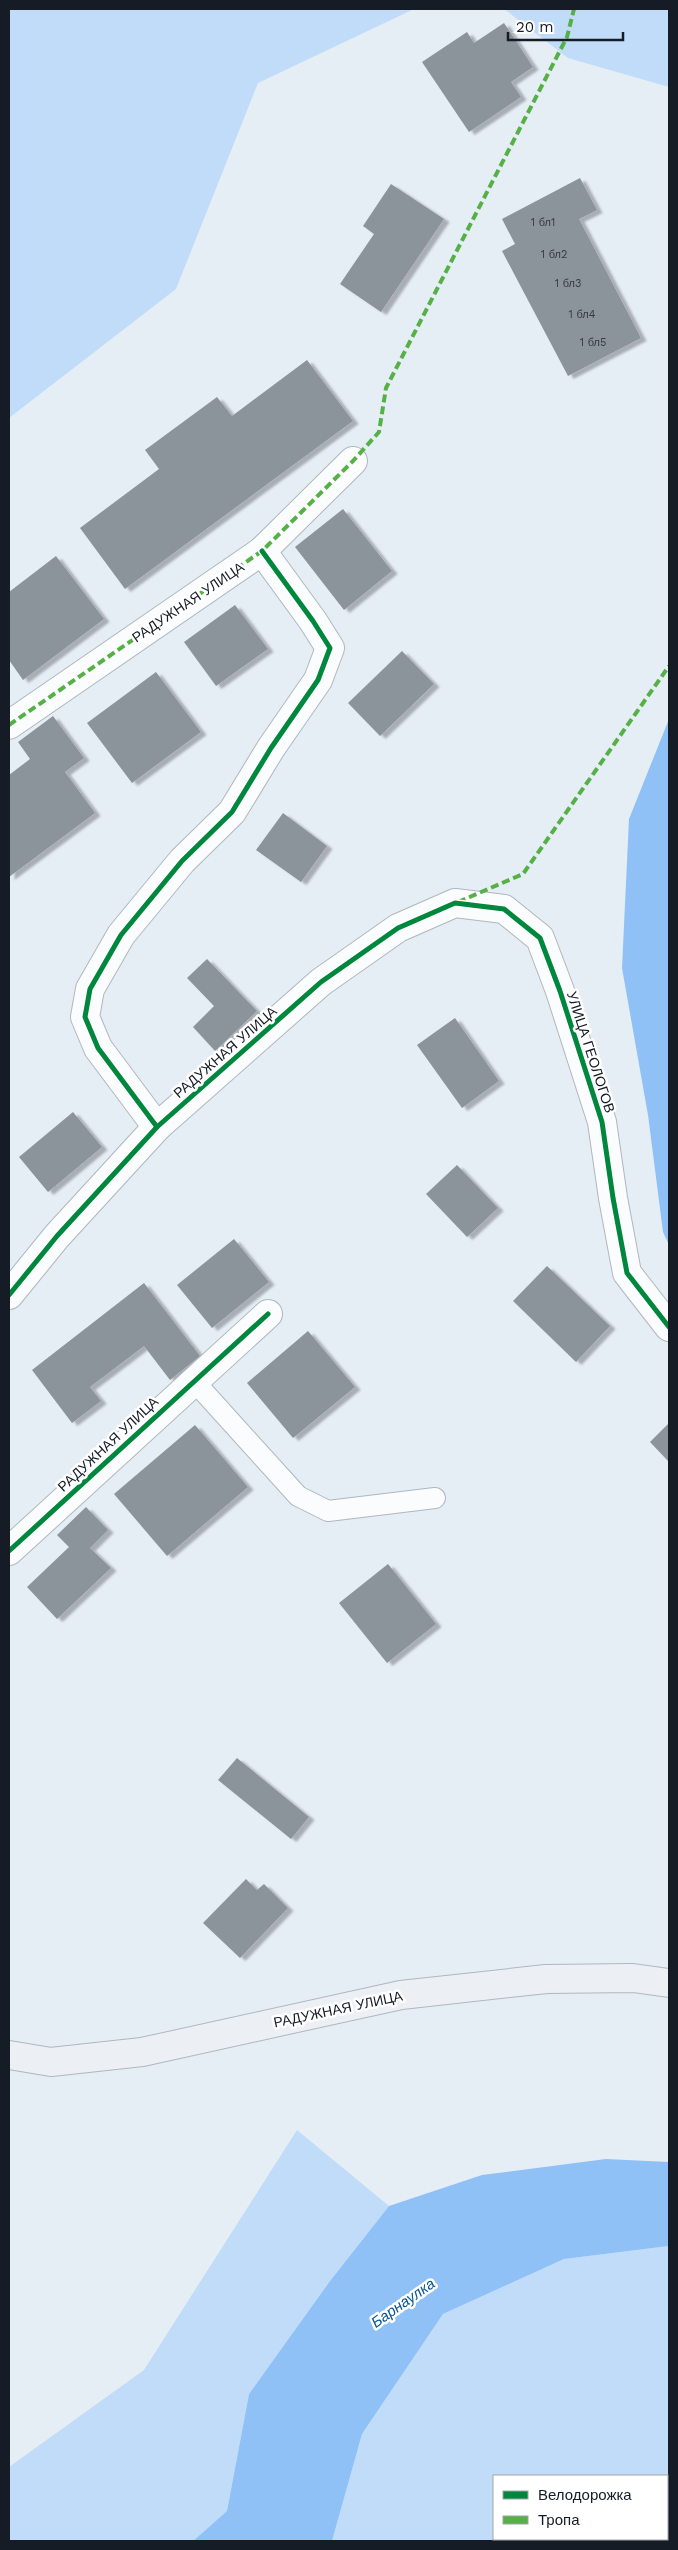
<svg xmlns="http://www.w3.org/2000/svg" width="678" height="2550" font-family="'Work Sans',sans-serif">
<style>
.green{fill:#c1dcf9;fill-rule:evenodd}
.water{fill:#8fc1f6}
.building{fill:#8c949b;filter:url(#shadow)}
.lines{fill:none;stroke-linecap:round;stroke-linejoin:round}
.lane-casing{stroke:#afb7bf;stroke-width:22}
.street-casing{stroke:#afb7bf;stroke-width:30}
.secondary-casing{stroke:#afb7bf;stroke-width:30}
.lane{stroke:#fbfcfe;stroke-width:20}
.street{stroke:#fbfcfe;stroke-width:28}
.secondary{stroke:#ecf0f5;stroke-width:28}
.quiet{stroke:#55b145;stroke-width:4;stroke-dasharray:8 4;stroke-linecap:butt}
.cycleway-casing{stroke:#fff;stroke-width:8}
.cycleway{stroke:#00873e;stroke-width:5}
.labels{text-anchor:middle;stroke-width:5;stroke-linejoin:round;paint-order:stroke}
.number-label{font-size:11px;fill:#333a42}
.street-label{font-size:14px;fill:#151c25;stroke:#fff}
.water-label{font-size:15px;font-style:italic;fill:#075596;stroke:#fff}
</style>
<defs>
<filter id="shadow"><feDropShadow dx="5.5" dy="3" stdDeviation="1" flood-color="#0004"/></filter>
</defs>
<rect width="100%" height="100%" fill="#e5edf5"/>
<g class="green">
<polygon points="9,9 414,9 258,83 176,289 9,418"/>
<polygon points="504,9 669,9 669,87 568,58"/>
<polygon points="297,2130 389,2206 330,2281 249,2394 227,2511 193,2541 9,2541 9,2467 144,2370"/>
<path d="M669 2246V2539L332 2541 362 2434 443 2314 564 2259ZM494 2476H667V2539H494Z"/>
</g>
<g class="water">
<polygon points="669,719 669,1245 663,1232 648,1115 622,968 629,819"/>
<polygon points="606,2159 669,2162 669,2246 564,2259 443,2314 362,2434 332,2541 193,2541 227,2511 249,2394 330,2281 389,2206 482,2175"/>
</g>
<g class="building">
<polygon points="504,23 533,67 511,82 521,97 469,132 422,62 467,32 474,43"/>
<polygon points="580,178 597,210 579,219 641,338 568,376 502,251 515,244 502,219"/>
<polygon points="391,184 444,219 381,312 340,284 374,234 363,226"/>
<polygon points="307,360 353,421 125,589 80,528 159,469 145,450 217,397 232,416"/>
<polygon points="343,509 392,571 344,610 295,547"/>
<polygon points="56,556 104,619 23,680 9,660 9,592"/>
<polygon points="235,605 268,649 216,686 184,642"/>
<polygon points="402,651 434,684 380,736 348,703"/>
<polygon points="156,672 201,732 132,783 87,723"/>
<polygon points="53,716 84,758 65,772 95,813 9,877 9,775 30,759 18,742"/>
<polygon points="283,813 327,846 301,882 256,850"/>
<polygon points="207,959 257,1011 215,1051 193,1027 214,1006 187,978"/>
<polygon points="455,1018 499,1081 462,1108 417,1045"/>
<polygon points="73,1112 102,1147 48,1192 19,1157"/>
<polygon points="457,1165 498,1208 467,1237 426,1194"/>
<polygon points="234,1239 269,1282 212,1328 177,1285"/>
<polygon points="547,1266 610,1326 576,1362 513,1301"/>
<polygon points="144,1283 200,1356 170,1380 144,1346 90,1387 101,1401 72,1423 32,1370"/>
<polygon points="308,1331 355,1387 293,1438 247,1383"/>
<polygon points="669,1423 669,1462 650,1442"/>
<polygon points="195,1425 248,1487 167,1556 114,1494"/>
<polygon points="86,1507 108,1530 90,1548 111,1568 57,1619 27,1587 69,1547 57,1535"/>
<polygon points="388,1564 436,1624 387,1663 339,1603"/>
<polygon points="237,1758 309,1817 291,1839 218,1780"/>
<polygon points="246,1879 257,1890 264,1884 288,1908 240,1958 203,1923"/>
</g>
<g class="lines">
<defs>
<polyline id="lane" points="194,1381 298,1496 328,1511 435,1498"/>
<g id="street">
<polyline points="9,725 262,551 353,461"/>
<polyline points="157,1127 98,1048 85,1017 90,989 121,935 182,861 232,812 271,748 318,680 330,648 313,621 262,551"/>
<polyline points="9,1295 57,1236 157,1127 321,982 398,928 455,903 504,909 540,938 560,991 602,1122 613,1198 627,1273 669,1327"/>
<polyline points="9,1551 268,1314"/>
</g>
<polyline id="secondary" points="9,2055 51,2062 142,2052 401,1995 546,1979 633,1978 669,1983"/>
</defs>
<use href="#lane" class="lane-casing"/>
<use href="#street" class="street-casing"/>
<use href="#secondary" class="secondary-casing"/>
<use href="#lane" class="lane"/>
<use href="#street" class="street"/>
<use href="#secondary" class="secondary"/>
<g class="quiet">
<polyline points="9,725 262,551 353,461 379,432 386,388 567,37 574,9"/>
<polyline points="458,902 523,874 669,666"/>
</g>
<defs>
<g id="cycleway">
<polyline points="157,1127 98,1048 85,1017 90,989 121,935 182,861 232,812 271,748 318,680 330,648 313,621 262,551"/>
<polyline points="9,1295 57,1236 157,1127 321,982 398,928 455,903 504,909 540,938 560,991 602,1122 613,1198 627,1273 669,1327"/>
<polyline points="9,1551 268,1314"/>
</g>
</defs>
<use href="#cycleway" class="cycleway-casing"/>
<use href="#cycleway" class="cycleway"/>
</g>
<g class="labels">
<g class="number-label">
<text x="543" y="226">1 бл1</text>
<text x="554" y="258">1 бл2</text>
<text x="568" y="287">1 бл3</text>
<text x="582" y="318">1 бл4</text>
<text x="593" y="346">1 бл5</text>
</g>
<g class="street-label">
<text transform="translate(188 602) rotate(-34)" y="5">РАДУЖНАЯ УЛИЦА</text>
<text transform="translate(225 1052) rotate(-41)" y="5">РАДУЖНАЯ УЛИЦА</text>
<text transform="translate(591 1052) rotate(72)" y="5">УЛИЦА ГЕОЛОГОВ</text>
<text transform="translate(108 1444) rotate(-43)" y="5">РАДУЖНАЯ УЛИЦА</text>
<text transform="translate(338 2009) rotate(-12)" y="5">РАДУЖНАЯ УЛИЦА</text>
</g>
<g class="water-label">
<text transform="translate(403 2303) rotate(-35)" y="5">Барнаулка</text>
</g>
</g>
<rect width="678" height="2550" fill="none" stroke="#151c25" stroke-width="20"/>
<rect x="493" y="2475" width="175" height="65" fill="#ffffff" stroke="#a1a4a8"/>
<rect x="503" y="2491" width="25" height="8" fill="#00873e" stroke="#a1a4a8"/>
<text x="538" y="2500" font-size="15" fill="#151c25">Велодорожка</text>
<rect x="503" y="2516" width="25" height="8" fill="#55b145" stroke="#a1a4a8"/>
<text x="538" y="2525" font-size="15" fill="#151c25">Тропа</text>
<path d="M508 32v8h115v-8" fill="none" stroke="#151c25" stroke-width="2.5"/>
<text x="516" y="32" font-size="15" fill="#151c25" stroke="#ffffff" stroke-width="4" paint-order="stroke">20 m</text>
</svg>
